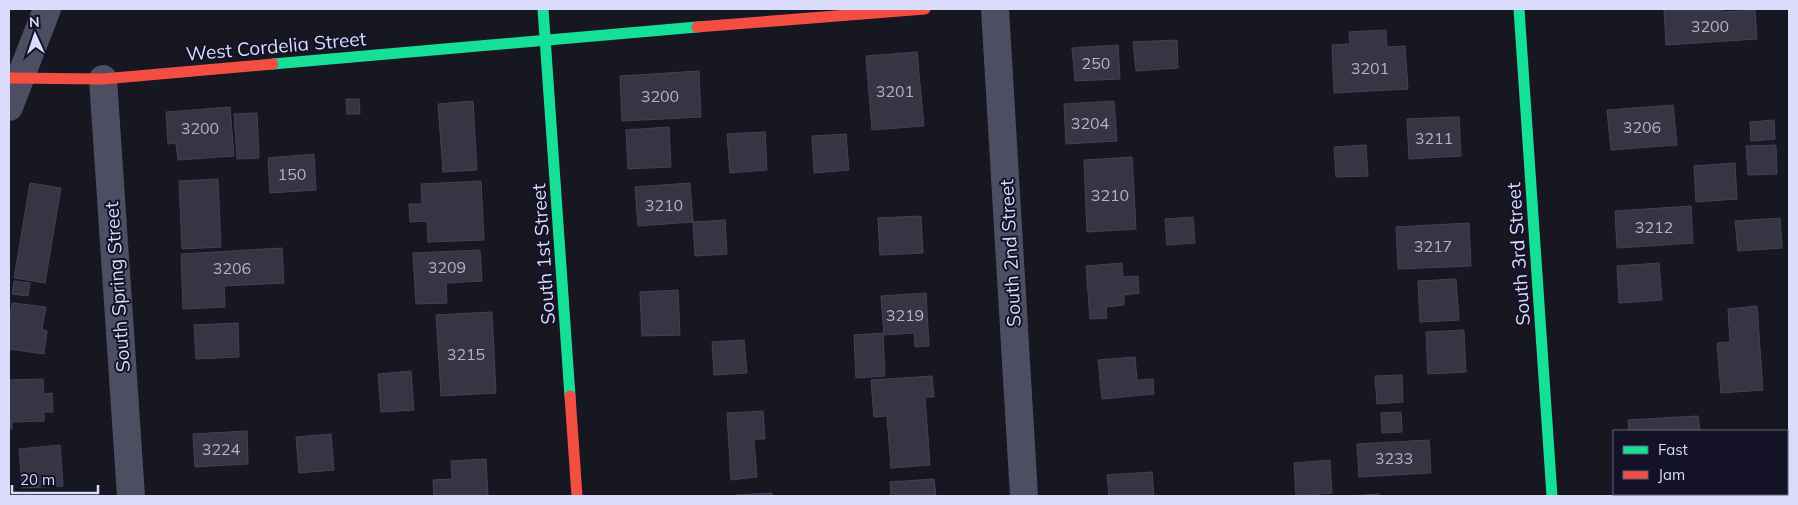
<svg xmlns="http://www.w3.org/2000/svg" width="1798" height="505" font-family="Mulish,sans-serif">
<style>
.building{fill:#363544;stroke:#434255}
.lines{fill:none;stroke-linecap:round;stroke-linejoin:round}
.street{stroke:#4d4e62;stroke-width:28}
.fast{stroke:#16e098;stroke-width:11}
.jam{stroke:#f24e42;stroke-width:11}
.labels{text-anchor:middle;stroke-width:4;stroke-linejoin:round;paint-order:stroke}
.number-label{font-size:16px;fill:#b2b2ce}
.street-label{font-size:19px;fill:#dbdbfc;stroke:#131227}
</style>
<rect width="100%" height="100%" fill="#171722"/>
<g class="building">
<polygon points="1664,9 1723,9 1724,12 1755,10 1757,39 1666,45"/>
<polygon points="1386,30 1387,47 1405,46 1408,89 1334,93 1332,45 1350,44 1349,32"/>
<polygon points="1177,40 1178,68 1136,71 1133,42"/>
<polygon points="1118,45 1120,79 1075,81 1072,48"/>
<polygon points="917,52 924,126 872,130 866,56"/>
<polygon points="699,71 701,117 622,121 620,76"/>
<polygon points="346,99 359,99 360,114 347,114"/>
<polygon points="473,101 477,170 443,172 438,104"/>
<polygon points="1114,101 1117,141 1066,144 1064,104"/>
<polygon points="1673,105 1677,145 1611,150 1607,110"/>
<polygon points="230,107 234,156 178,160 176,143 168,144 166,112"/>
<polygon points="257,113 259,158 237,159 234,114"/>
<polygon points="1459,117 1461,156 1409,159 1407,119"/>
<polygon points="1774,120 1775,139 1751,141 1750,122"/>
<polygon points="669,127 671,167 628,169 626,130"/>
<polygon points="765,132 767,170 730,173 727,134"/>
<polygon points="846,134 849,170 814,173 812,136"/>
<polygon points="1366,145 1368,176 1336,177 1334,147"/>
<polygon points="1776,145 1777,174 1748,175 1746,146"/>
<polygon points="314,154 316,190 270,193 268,158"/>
<polygon points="1132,157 1136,229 1087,232 1084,160"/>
<polygon points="1735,163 1737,199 1696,202 1694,166"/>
<polygon points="218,179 221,247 182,249 179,181"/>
<polygon points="481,181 484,240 428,242 427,221 410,222 409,204 422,204 421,184"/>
<polygon points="30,183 61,188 45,283 14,278"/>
<polygon points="690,183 693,222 638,226 635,187"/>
<polygon points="1691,206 1693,243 1617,248 1615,211"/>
<polygon points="921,216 923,253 880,255 878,218"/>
<polygon points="1193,217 1195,243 1167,245 1165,219"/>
<polygon points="1780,218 1782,248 1738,251 1735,221"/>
<polygon points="725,220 727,254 695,256 693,222"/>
<polygon points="1469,223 1471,266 1398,269 1396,227"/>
<polygon points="282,248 284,283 224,286 225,307 183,309 181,254"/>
<polygon points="480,250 482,281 446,283 447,303 416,304 413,253"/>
<polygon points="1122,263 1123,277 1138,276 1139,293 1124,295 1124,305 1106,307 1107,318 1090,319 1086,266"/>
<polygon points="1659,263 1662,300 1619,303 1617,266"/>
<polygon points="1456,279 1459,320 1420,322 1418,281"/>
<polygon points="14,281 30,283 28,296 12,294"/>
<polygon points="678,290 680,335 642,336 640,292"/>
<polygon points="926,293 929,346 915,347 914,333 884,335 881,296"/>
<polygon points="12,303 46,307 42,329 47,331 44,354 9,349 9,324"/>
<polygon points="1757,306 1763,390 1721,393 1717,343 1730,342 1728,309"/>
<polygon points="492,312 496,393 441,396 436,315"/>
<polygon points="238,323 239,357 196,359 194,325"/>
<polygon points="1464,330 1466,372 1428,374 1426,332"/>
<polygon points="883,333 885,376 856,378 854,335"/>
<polygon points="744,340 747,373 714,375 712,342"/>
<polygon points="1135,357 1137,380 1153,379 1154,394 1102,399 1098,360"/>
<polygon points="411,371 414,410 381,412 378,374"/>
<polygon points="1402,375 1403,402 1377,404 1375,376"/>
<polygon points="932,376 934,397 925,397 930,465 891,468 887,416 874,417 871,380"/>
<polygon points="43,379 44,394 52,393 53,412 44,412 44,421 12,422 12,429 9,429 9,380"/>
<polygon points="763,411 765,439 754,439 757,477 731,480 727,413"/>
<polygon points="1401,412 1402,432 1382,433 1381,413"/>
<polygon points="1698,416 1700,431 1629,431 1628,420"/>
<polygon points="247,431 248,464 195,467 193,434"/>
<polygon points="331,434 334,470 299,473 296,437"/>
<polygon points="1429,440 1431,473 1359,477 1357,444"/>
<polygon points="60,445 63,486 22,488 19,449"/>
<polygon points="486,459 488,496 434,496 433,480 452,479 451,461"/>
<polygon points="1330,460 1332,493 1296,496 1294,463"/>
<polygon points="1152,472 1154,496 1109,496 1107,475"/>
<polygon points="934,479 936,496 891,496 890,482"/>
<polygon points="772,493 772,496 736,496 736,495"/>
<polygon points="1379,494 1379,496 1349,496"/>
<rect x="1633" y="494" width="49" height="2"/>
<rect x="1708" y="494" width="31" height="2"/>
</g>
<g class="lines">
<g class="street">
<polyline points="995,9 1024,496"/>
<polyline points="103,79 131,496"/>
<polyline points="9,107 47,9"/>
</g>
<g class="fast">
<polyline points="543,9 570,396"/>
<polyline points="1519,9 1552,496"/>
<polyline points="273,64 697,27"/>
</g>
<g class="jam">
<polyline points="697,27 925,9"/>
<polyline points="9,78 103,79 273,64"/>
<polyline points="570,396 577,496"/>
</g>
</g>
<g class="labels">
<g class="number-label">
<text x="1710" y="32">3200</text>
<text x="1096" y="69">250</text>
<text x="1370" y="74">3201</text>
<text x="895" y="97">3201</text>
<text x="660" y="102">3200</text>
<text x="1090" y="129">3204</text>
<text x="1642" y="133">3206</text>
<text x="200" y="134">3200</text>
<text x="1434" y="144">3211</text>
<text x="292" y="180">150</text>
<text x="1110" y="201">3210</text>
<text x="664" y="211">3210</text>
<text x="1654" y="233">3212</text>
<text x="1433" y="252">3217</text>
<text x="447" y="273">3209</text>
<text x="232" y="274">3206</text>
<text x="905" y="321">3219</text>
<text x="466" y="360">3215</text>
<text x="221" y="455">3224</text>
<text x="1394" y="464">3233</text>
</g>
<g class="street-label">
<text transform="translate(276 46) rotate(-5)" y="7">West Cordelia Street</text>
<text transform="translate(1010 253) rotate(-93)" y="7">South 2nd Street</text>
<text transform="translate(543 254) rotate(-94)" y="7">South 1st Street</text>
<text transform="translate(1518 254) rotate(-94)" y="7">South 3rd Street</text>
<text transform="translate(117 287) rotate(-94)" y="7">South Spring Street</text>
</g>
</g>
<rect width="1798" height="505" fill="none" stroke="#dbdbfc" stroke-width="20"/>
<rect x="1613" y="430" width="175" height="65" fill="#131227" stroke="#63627c"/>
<rect x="1623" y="446" width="25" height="8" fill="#16e098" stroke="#63627c"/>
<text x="1658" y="455" font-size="15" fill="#dbdbfc">Fast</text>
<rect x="1623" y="471" width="25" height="8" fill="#f24e42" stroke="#63627c"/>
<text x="1658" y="480" font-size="15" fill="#dbdbfc">Jam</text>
<g transform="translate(35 35) rotate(357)" stroke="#131227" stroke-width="4" paint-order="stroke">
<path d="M0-4L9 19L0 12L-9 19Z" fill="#dbdbfc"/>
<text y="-8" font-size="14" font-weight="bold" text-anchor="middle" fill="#dbdbfc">N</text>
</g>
<path d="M12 485v8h86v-8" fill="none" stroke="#dbdbfc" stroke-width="2.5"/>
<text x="20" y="485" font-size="15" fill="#dbdbfc" stroke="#131227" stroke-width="4" paint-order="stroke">20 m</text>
</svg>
